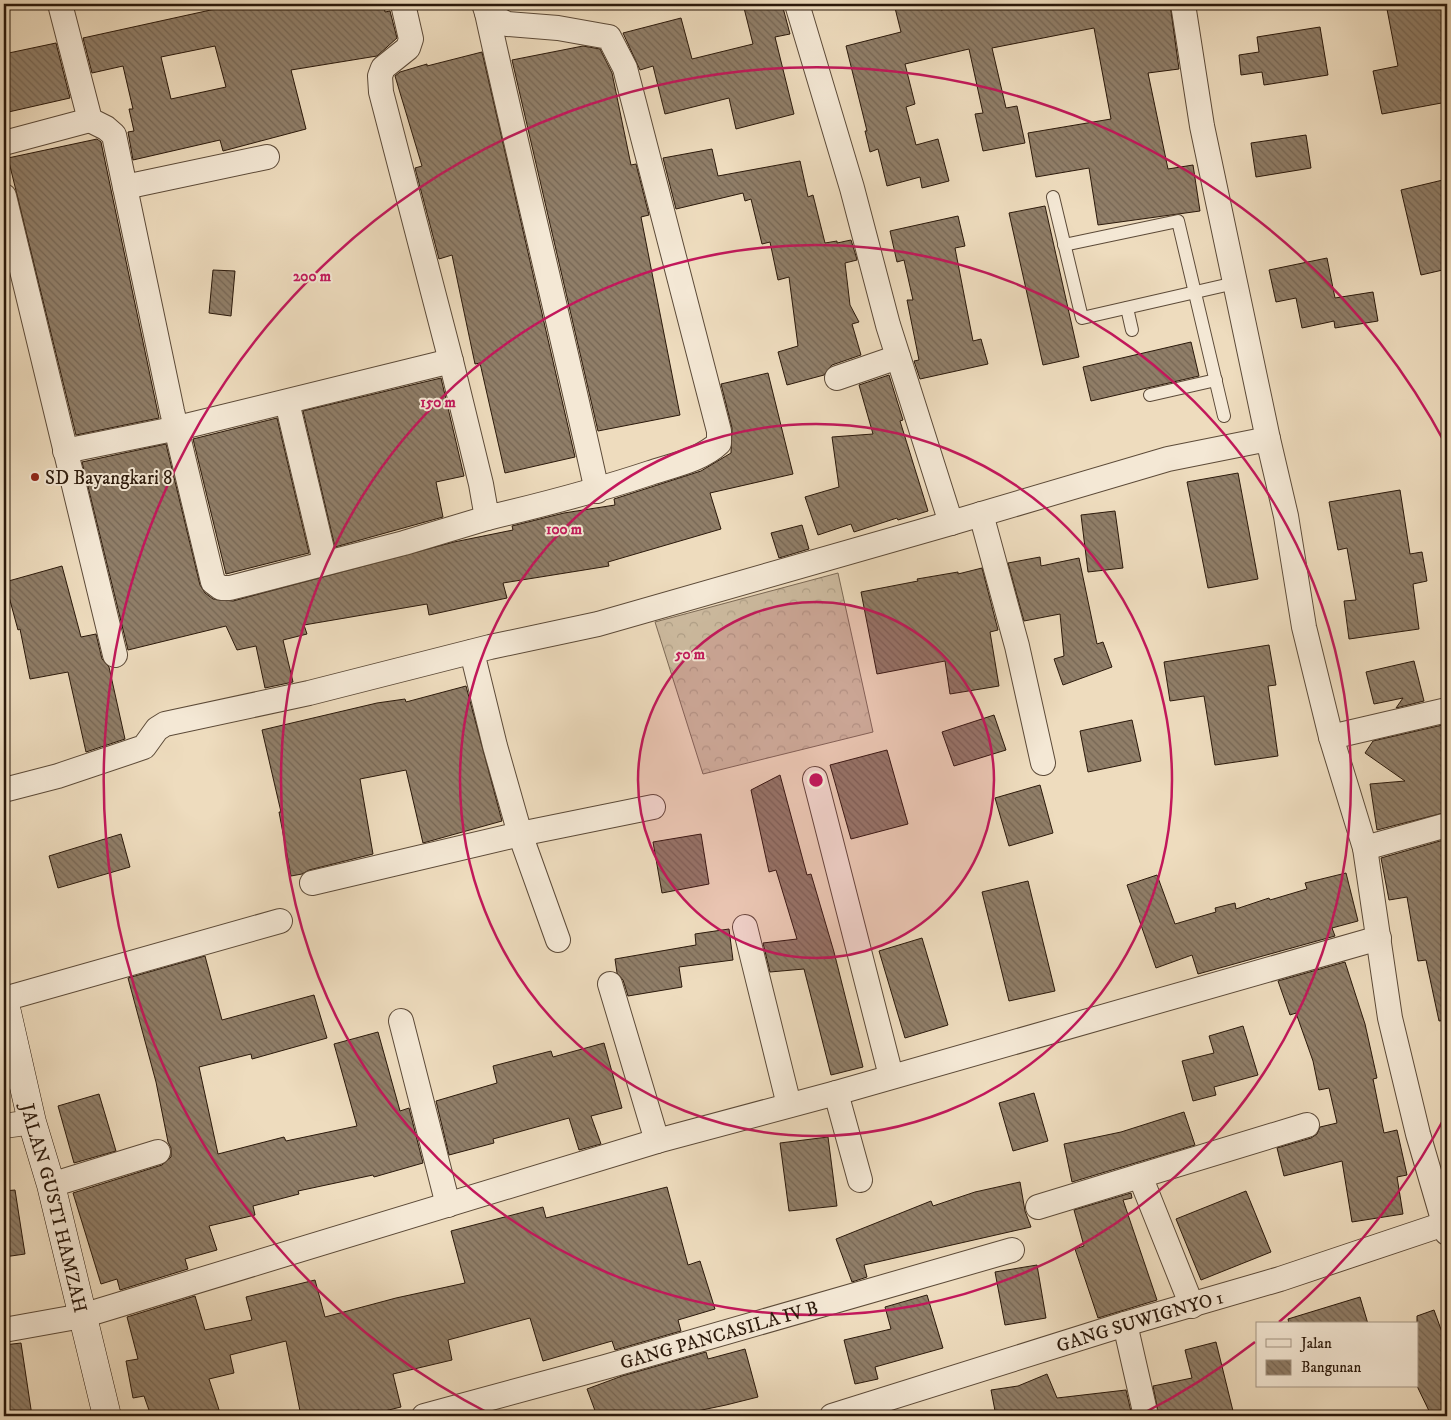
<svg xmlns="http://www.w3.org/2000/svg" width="1451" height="1420" font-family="'IM FELL DW Pica',serif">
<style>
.forest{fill:url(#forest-crowns);stroke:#7c6a56}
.building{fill:url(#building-back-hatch);stroke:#2b190b;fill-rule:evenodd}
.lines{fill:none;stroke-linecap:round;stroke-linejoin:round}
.lane-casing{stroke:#5c4a38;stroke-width:14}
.street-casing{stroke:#5c4a38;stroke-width:26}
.secondary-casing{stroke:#2b190b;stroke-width:29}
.lane{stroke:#f4e8d5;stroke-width:12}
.street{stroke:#f4e8d5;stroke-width:24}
.secondary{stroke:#f4e8d5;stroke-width:28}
.ring{fill:none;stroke:#c2185b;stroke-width:2.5}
.poi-dot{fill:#8f2418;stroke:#f4e8d5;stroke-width:2}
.labels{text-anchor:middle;stroke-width:4;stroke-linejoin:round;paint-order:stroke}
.poi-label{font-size:19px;fill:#2b190b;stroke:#f4e8d5;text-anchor:start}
.street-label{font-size:19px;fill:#2b190b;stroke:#f4e8d5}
.centre{fill:#c2185b;stroke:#f4e8d5;stroke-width:2.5}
.ring-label{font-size:15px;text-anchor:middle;font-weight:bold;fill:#c2185b;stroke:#f4e8d5;stroke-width:4;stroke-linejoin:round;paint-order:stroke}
</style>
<defs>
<pattern id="forest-crowns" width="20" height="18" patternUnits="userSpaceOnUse" patternTransform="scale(1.25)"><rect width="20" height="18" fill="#cdbba0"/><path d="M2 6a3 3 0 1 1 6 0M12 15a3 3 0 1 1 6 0" fill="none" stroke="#b0a088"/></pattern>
<pattern id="building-back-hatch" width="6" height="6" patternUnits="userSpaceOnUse" patternTransform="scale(1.25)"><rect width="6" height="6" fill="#907e68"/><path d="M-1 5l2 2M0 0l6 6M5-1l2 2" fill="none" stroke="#766654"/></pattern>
</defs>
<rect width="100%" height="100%" fill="#eedcbe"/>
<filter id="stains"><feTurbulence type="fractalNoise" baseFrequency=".004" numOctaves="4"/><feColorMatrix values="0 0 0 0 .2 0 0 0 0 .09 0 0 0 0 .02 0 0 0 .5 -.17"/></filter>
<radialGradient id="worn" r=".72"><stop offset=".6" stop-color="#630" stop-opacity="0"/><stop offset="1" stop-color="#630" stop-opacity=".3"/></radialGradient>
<polygon class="forest" points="838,573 873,732 703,774 655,622"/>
<g class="building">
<path d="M238 4H384L385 12 390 11 397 38 377 56 291 70 306 129 223 151 220 140 133 160 128 132 134 131 129 109H133L123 66 92 73 83 38ZM215 46 226 87 171 99 161 57Z"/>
<polygon points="743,4 782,4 790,34 775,37 794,114 736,129 729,98 665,114 653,66 640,70 623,33 681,18 692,59 753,44"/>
<polygon points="894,4 939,4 941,10 973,4 1170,4 1179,69 1148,73 1168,169 1193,165 1200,211 1098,225 1089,168 1036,177 1028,133 1111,119 1094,28 992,48 1006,108 1017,106 1025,143 983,151 975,114 983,113 969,49 905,64 915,104 906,107 916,145 938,139 949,181 922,188 920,177 887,186 878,149 870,152 865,131 867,131 846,46 901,32"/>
<polygon points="1386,4 1447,4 1447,102 1382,114 1373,71 1398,66"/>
<polygon points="1320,27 1328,75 1264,85 1262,72 1241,75 1239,55 1259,52 1257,37"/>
<polygon points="56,43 70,98 4,113 4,54"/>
<polygon points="583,46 600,49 612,73 631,165 636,164 649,215 641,217 680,415 598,431 512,60"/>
<polygon points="482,52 575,457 505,473 480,363 475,364 452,255 439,259 415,168 422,166 395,76 400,72 427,64 427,66"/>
<polygon points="1306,135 1311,168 1256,177 1251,143"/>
<polygon points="97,139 101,142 159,418 76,435 8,158"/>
<polygon points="712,149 718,176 800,161 808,197 813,195 825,243 837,241 837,243 851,240 856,256 857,260 845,263 850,305 859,322 852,324 861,355 832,365 824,375 787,385 778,352 798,346 789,277 778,280 770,242 762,244 751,199 745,201 743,193 676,209 663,158"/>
<polygon points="1447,179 1447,269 1421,275 1401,190"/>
<polygon points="1045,206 1079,357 1043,365 1009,213"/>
<polygon points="958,216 965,246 955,248 973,341 981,339 988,364 920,379 914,361 919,360 907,300 913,300 904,260 897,262 890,231"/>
<polygon points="1327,258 1335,298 1373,292 1378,321 1335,328 1334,321 1302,328 1296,298 1276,302 1269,270"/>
<polygon points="213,270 235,271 231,316 209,313"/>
<polygon points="1191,342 1199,376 1091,401 1083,367"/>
<polygon points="768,373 793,474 710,493 721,529 608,562 609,566 503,583 507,598 429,615 427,604 304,625 307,634 283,640 293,682 265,688 256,646 237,650 226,626 128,650 82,462 166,444 200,585 205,593 213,599 233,601 454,542 513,530 512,526 564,513 615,505 614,499 701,471 731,453 732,428 721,384"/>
<polygon points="889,375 903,420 900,421 928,511 898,520 897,518 854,532 851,524 818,535 805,497 839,487 832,437 873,434 859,385"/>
<polygon points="441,378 464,476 436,482 443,517 335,547 303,411"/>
<polygon points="277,418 309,553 226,574 193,439"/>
<polygon points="1238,473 1258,579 1208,588 1187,482"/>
<polygon points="1400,490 1410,554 1422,552 1427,581 1413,584 1419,629 1349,639 1344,601 1356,600 1347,548 1338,550 1329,502"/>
<polygon points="1115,511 1123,568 1088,572 1081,515"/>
<polygon points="802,525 809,549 779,558 771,533"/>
<polygon points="1040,557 1041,566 1079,558 1097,644 1103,642 1112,667 1063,685 1054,659 1064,656 1060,614 1024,621 1008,563"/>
<polygon points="62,566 81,637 96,634 102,659 109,667 125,739 86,752 68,672 30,679 20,629 18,630 5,582"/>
<polygon points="982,568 998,630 990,632 999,686 950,694 945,661 877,674 861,592 918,581 917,579 958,572 958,574"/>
<polygon points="1269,645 1276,685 1268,686 1278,756 1215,765 1204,696 1170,701 1164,662"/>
<polygon points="1414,661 1424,701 1396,708 1403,698 1374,704 1366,672"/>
<polygon points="466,686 502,821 423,843 406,770 360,779 373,854 309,870 302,874 291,876 279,812 281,812 262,730 377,703 405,699 406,702"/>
<polygon points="994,715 1006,750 954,766 942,732"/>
<polygon points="1132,720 1141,761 1088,772 1080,731"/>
<polygon points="1447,724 1447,759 1444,760 1447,812 1377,830 1370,784 1405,781 1365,753 1373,741"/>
<polygon points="887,750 908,824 851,839 830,765"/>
<polygon points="780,775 807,875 811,874 834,952 863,1067 831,1075 804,969 770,972 763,943 797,939 776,870 769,872 751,790"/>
<polygon points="1040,785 1053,833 1009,846 995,798"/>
<polygon points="121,834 130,867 58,888 49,856"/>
<polygon points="701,834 709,884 662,893 653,842"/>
<polygon points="1447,839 1447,1020 1439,1021 1426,960 1418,961 1407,897 1389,900 1381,858"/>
<polygon points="1346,873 1358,921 1332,928 1335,936 1198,974 1192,955 1156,968 1127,885 1157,875 1175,924 1216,912 1215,908 1235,903 1236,909 1269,898 1270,900 1307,889 1305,883"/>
<polygon points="1028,881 1055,991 1009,1001 982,892"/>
<polygon points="729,929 733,960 679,967 682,987 628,996 623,980 617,973 615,959 696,945 695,934"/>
<polygon points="922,938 948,1025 905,1038 879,951"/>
<polygon points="205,956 222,1020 314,995 327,1038 252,1059 251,1054 199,1067 218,1154 284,1137 286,1141 357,1126 334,1044 378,1032 400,1111 409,1108 423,1163 374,1177 373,1175 298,1191 299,1194 253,1206 255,1215 209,1226 217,1250 185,1259 188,1269 120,1290 117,1279 101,1284 73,1193 162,1165 171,1157 171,1148 168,1142 156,1082 128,978"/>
<polygon points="1345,962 1365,1024 1377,1078 1373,1079 1384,1133 1397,1130 1407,1175 1397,1177 1403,1214 1352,1222 1342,1161 1284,1176 1277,1148 1311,1138 1317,1134 1320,1127 1337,1123 1329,1088 1319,1090 1313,1061 1296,1013 1290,1015 1278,981"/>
<polygon points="1243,1026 1258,1075 1214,1087 1216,1095 1193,1101 1182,1061 1214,1053 1209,1036"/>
<polygon points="604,1043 622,1108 591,1116 601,1144 579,1150 569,1118 493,1139 494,1143 449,1155 436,1101 497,1083 493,1066 551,1051 553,1057"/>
<polygon points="1034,1093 1048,1141 1013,1151 999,1103"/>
<polygon points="99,1094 116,1151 74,1163 58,1106"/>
<polygon points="1184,1112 1195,1145 1072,1182 1064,1144 1121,1132"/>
<polygon points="828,1137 837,1206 789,1211 780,1143"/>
<polygon points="1020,1182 1025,1211 1031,1227 864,1265 867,1277 852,1282 836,1239 931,1201 933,1206 975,1192"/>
<polygon points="667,1187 688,1265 700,1261 715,1309 678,1320 681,1331 615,1350 612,1341 543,1361 530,1318 448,1340 452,1360 393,1374 401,1407 364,1416 361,1416 359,1410 326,1416 301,1416 286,1341 230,1355 234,1373 209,1379 221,1416 151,1416 144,1396 133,1398 126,1361 138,1359 127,1317 195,1296 205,1330 252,1320 246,1297 315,1280 325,1317 396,1298 465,1283 451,1231 543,1207 546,1218"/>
<polygon points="15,1190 25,1254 4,1257 4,1191"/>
<polygon points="1246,1191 1271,1252 1201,1280 1176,1219"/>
<polygon points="1131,1193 1132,1198 1123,1200 1157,1300 1098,1318 1075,1249 1084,1246 1074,1210"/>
<polygon points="1037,1265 1046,1318 1005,1325 995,1272"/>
<polygon points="927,1295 943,1348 875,1367 878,1379 855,1384 844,1340 891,1329 885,1307"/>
<polygon points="1360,1297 1368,1324 1289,1324 1288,1319"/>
<polygon points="1434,1310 1447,1346 1447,1408 1431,1415 1417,1386 1417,1316"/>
<polygon points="1216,1342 1233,1411 1210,1416 1159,1416 1153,1386 1192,1378 1185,1350"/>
<polygon points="21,1343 32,1416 4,1416 4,1345"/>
<polygon points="745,1349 758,1397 726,1405 673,1416 597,1416 587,1389 622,1376 706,1352 708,1359"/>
<polygon points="1047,1374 1057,1398 1126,1390 1132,1416 996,1416 991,1390 1018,1386"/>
</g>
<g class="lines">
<defs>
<g id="lane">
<polyline points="1053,197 1082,318 1235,283"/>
<polyline points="1064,245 1178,221 1224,416"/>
<polyline points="1127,308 1132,330"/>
<polyline points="1150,395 1216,380"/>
</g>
<g id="street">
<polyline points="60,4 90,120 106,128 114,135 172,411 213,582 221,588 230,588 404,543 487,518"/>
<path d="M403 4 411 39 408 48 383 68 380 76 381 92 451 361 481 484 487 518C542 505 596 491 650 473 674 465 701 460 719 443V431L625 68 609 37 603 36 558 28 507 24 487 13 484 4"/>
<polyline points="797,4 852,188 888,325 951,523"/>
<polyline points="1183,4 1202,126 1268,439"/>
<path d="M487 13C522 173 562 331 597 491"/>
<polyline points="4,143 90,120"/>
<polyline points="125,187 267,157"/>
<polyline points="4,196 115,655"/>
<polyline points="837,378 898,357"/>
<polyline points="287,402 325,562"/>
<polyline points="65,451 178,428 451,361"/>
<polyline points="981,514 1017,646 1043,763"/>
<polyline points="472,652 495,746 520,834 653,807"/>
<polyline points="1331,737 1447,710"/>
<polyline points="815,779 891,1076"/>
<polyline points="4,790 58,776 144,747 157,729 165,724 309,693 490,647 598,624 951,523 1168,459 1268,439 1286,516 1304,627 1331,737 1365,848 1390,1018 1418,1134 1447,1233"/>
<polyline points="1365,848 1447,825"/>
<polyline points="312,883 520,834 558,940"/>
<polyline points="745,927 789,1105"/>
<polyline points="610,984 657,1141"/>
<polyline points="4,999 280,921"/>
<polyline points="401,1021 448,1205"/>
<polyline points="836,1093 860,1180"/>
<polyline points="4,1126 32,1122"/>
<polyline points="1140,1176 1192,1306"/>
<polyline points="51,1185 158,1152"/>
<polyline points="1038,1207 1307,1125"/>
<polyline points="1125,1324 1146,1416"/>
<polyline points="4,1330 82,1316 657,1141 836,1093 1379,938"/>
<path id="s1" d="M424 1416 605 1367 1012 1250"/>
<path id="s2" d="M832 1416 1125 1324 1280 1279 1447 1223"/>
</g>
<g id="secondary">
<path id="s3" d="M4 999 32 1122 51 1185 107 1416"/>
</g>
</defs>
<use href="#lane" class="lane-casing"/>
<use href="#street" class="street-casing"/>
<use href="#secondary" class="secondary-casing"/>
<use href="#lane" class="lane"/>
<use href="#street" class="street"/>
<use href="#secondary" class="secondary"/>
</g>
<circle cx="816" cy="780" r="178" fill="#c2185b" fill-opacity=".12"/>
<g class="ring">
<circle cx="816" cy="780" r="178"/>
<circle cx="816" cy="780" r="356"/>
<circle cx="816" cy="780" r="535"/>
<path d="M1446 1115A713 713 0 0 1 1279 1322M1255 1342A713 713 0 0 1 1140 1415M492 1415A713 713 0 1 1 1446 445"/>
</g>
<circle class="poi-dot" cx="35" cy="477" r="5"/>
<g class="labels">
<g class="poi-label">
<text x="45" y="484">SD Bayangkari 8</text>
</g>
<g class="street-label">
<text dy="7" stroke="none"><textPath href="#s3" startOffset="215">JALAN GUSTI HAMZAH</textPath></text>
<text dy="7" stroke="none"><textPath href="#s2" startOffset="322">GANG SUWIGNYO 1</textPath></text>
<text dy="7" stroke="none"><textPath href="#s1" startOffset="306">GANG PANCASILA IV B</textPath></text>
</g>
</g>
<circle cx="816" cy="780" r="8" class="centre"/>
<g class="ring-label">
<text x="312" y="281">200 m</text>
<text x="438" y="407">150 m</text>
<text x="564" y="534">100 m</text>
<text x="690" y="659">50 m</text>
</g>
<rect width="1451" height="1420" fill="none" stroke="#eedcbe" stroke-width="20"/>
<rect x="5" y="5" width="1441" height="1410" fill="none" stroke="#2b190b" stroke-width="2.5"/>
<rect x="10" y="10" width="1431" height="1400" fill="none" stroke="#2b190b"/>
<rect x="1256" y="1322" width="162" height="65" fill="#f4e8d5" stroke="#a49584"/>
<rect x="1266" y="1339" width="25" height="8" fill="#f4e8d5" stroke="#a49584"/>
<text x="1301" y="1348" font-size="15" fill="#2b190b">Jalan</text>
<rect x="1266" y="1360" width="25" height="15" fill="url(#building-back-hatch)" stroke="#a49584"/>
<text x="1301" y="1372" font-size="15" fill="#2b190b">Bangunan</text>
<rect width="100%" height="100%" filter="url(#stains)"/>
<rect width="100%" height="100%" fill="url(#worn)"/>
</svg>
